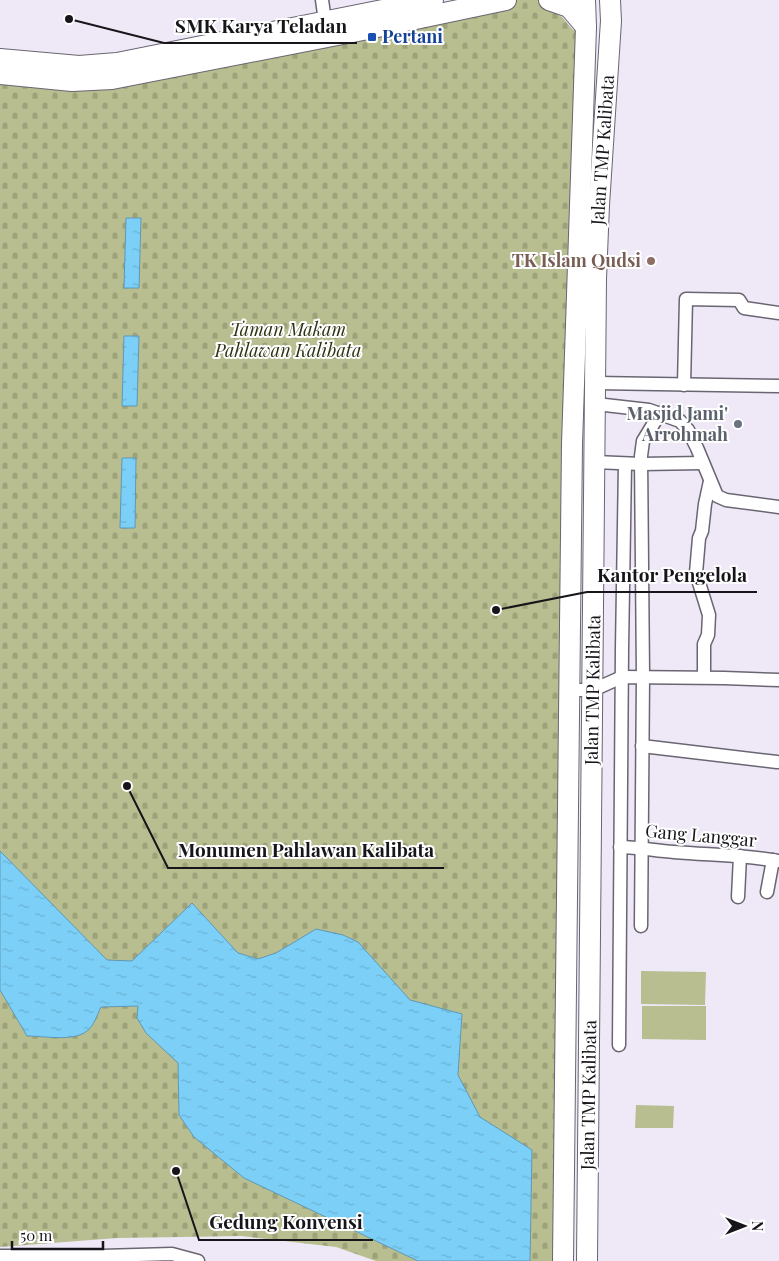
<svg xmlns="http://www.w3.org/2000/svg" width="779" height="1261" font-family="'Playfair Display',serif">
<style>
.grass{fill:#b8be8f}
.cemetery{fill:url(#cemetery-stones)}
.water{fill:url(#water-ripples);stroke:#5e98b5}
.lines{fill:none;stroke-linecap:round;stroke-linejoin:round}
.minor-casing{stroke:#6a6572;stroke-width:15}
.primary-casing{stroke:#6a6572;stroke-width:22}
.minor{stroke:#fff;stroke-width:12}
.primary{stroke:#fff;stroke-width:20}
.transit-dot{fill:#1a4fb4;stroke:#fff;stroke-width:2}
.education-dot{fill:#8d6e63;stroke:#fff;stroke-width:2}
.worship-dot{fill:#6b7280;stroke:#fff;stroke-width:2}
.labels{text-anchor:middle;stroke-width:4;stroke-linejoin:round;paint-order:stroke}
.transit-label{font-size:18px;font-weight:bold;fill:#164399;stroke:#fff;text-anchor:start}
.street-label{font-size:18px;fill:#17151a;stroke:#fff}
.education-label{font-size:18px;font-weight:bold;fill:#785e54;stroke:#fff;text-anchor:end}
.park-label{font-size:18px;font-style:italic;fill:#2f3210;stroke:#fff}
.worship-label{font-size:18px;font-weight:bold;fill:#5b616d;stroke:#fff;text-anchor:end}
.leader{fill:none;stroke:#17151a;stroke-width:2}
.callout-dot{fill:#17151a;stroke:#fff;stroke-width:2}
.callout-label{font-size:19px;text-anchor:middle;font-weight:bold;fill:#17151a;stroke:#fff;stroke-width:4;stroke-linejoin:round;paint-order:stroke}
</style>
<defs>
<pattern id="cemetery-stones" width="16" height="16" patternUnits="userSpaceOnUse" patternTransform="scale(1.25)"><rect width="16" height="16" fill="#b8be8f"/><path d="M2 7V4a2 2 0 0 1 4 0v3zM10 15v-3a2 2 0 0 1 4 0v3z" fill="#9da27b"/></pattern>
<pattern id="water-ripples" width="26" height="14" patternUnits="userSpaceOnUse" patternTransform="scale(1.25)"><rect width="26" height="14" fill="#7cd0f8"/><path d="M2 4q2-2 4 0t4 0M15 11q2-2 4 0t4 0" fill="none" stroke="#6ab2d4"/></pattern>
</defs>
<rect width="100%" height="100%" fill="#eee8f7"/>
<g class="grass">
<polygon points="641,971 706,972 705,1005 641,1004"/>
<polygon points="642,1006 706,1006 706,1040 642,1039"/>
<polygon points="636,1105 674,1106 673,1128 635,1128"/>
</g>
<polygon class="cemetery" points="506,0 539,0 546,8 562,17 573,30 586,27 563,1261 376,1261 336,1247 242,1236 117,1238 0,1247 0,73"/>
<g class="water">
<polygon points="126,218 141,218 139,288 124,288"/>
<polygon points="124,336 139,336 137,406 122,406"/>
<polygon points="122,458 136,458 135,528 120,528"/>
<path d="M0 851 107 960 132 961 192 903 238 953 258 959 276 953 316 929 343 935 358 942 410 1000 462 1014 458 1075 480 1117 532 1150 530 1261H418L244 1178 194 1137 179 1115 178 1063 146 1033 137 1018 138 1006 101 1007C97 1015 94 1026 87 1031 73 1042 44 1036 27 1036L0 990Z"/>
</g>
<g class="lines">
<defs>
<g id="minor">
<polyline points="322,0 325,21"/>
<polyline points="596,383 779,386"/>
<polyline points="684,385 686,299 739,300 744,308 779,313"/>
<polyline points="596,404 649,410 680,421 688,430 697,448 717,496 726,500 779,507"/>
<polyline points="595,462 641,464 703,463"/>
<polyline points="704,677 704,644 708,635 709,615 696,573 699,538 702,531 705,504 710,481"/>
<polyline points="569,690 593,690 622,677 724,678 779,680"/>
<polyline points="642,746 777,762"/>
<path d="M620 847C639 847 656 851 674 852 709 855 744 855 779 861"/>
<polyline points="767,892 773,860"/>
<polyline points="738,897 740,856"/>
<polyline points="641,926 643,676 641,456 643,441 660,413"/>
<polyline points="619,1045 622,649 625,464"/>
<polyline points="0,1256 102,1256 172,1254 198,1261"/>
</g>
<g id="primary">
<polyline points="549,0 569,7 586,27"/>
<polyline points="0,59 79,66 117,63 433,0"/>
<polyline points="0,74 72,81 112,79 368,29 506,0"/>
<polyline points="563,1261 572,444 586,27 585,0"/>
<path d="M587 1261C591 934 595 607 596 279L599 205 611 21 610 0"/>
</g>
</defs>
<use href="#minor" class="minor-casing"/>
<use href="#primary" class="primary-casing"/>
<use href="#minor" class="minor"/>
<use href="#primary" class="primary"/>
</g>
<rect class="transit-dot" x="367" y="32" width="10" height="10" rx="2.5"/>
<circle class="education-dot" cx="651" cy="261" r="5"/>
<circle class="worship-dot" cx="738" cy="424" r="5"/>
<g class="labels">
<g class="transit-label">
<text x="382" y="43">Pertani</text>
</g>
<g class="street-label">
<text transform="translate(603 150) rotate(-86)" y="6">Jalan TMP Kalibata</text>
<text transform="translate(593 690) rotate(-89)" y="6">Jalan TMP Kalibata</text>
<text transform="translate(701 836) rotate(5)" y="6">Gang Langgar</text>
<text transform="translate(589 1095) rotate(-89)" y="6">Jalan TMP Kalibata</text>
</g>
<g class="education-label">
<text x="641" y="267">TK Islam Qudsi</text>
</g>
<g class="park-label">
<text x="288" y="336">Taman Makam<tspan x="288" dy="21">Pahlawan Kalibata</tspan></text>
</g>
<g class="worship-label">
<text x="728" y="420">Masjid Jami'<tspan x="728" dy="21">Arrohmah</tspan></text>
</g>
</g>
<path class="leader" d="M69 19L164 43H357M496 610L587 592H757M127 786L168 868H444M176 1171L199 1240H373"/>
<g class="callout-dot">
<circle cx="69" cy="19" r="5"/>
<circle cx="496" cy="610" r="5"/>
<circle cx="127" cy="786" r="5"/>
<circle cx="176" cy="1171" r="5"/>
</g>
<g class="callout-label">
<text x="261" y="33">SMK Karya Teladan</text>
<text x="672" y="582">Kantor Pengelola</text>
<text x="306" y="857">Monumen Pahlawan Kalibata</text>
<text x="286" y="1229">Gedung Konvensi</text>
</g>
<g transform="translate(744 1226) rotate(90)" stroke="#ffffff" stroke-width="4" paint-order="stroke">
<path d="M0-4L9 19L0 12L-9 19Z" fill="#17151a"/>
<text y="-8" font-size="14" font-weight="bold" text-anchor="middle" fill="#17151a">N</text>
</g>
<path d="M12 1241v8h91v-8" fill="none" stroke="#17151a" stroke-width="2.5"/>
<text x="20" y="1241" font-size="15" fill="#17151a" stroke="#ffffff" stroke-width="4" paint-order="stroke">50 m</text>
</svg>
